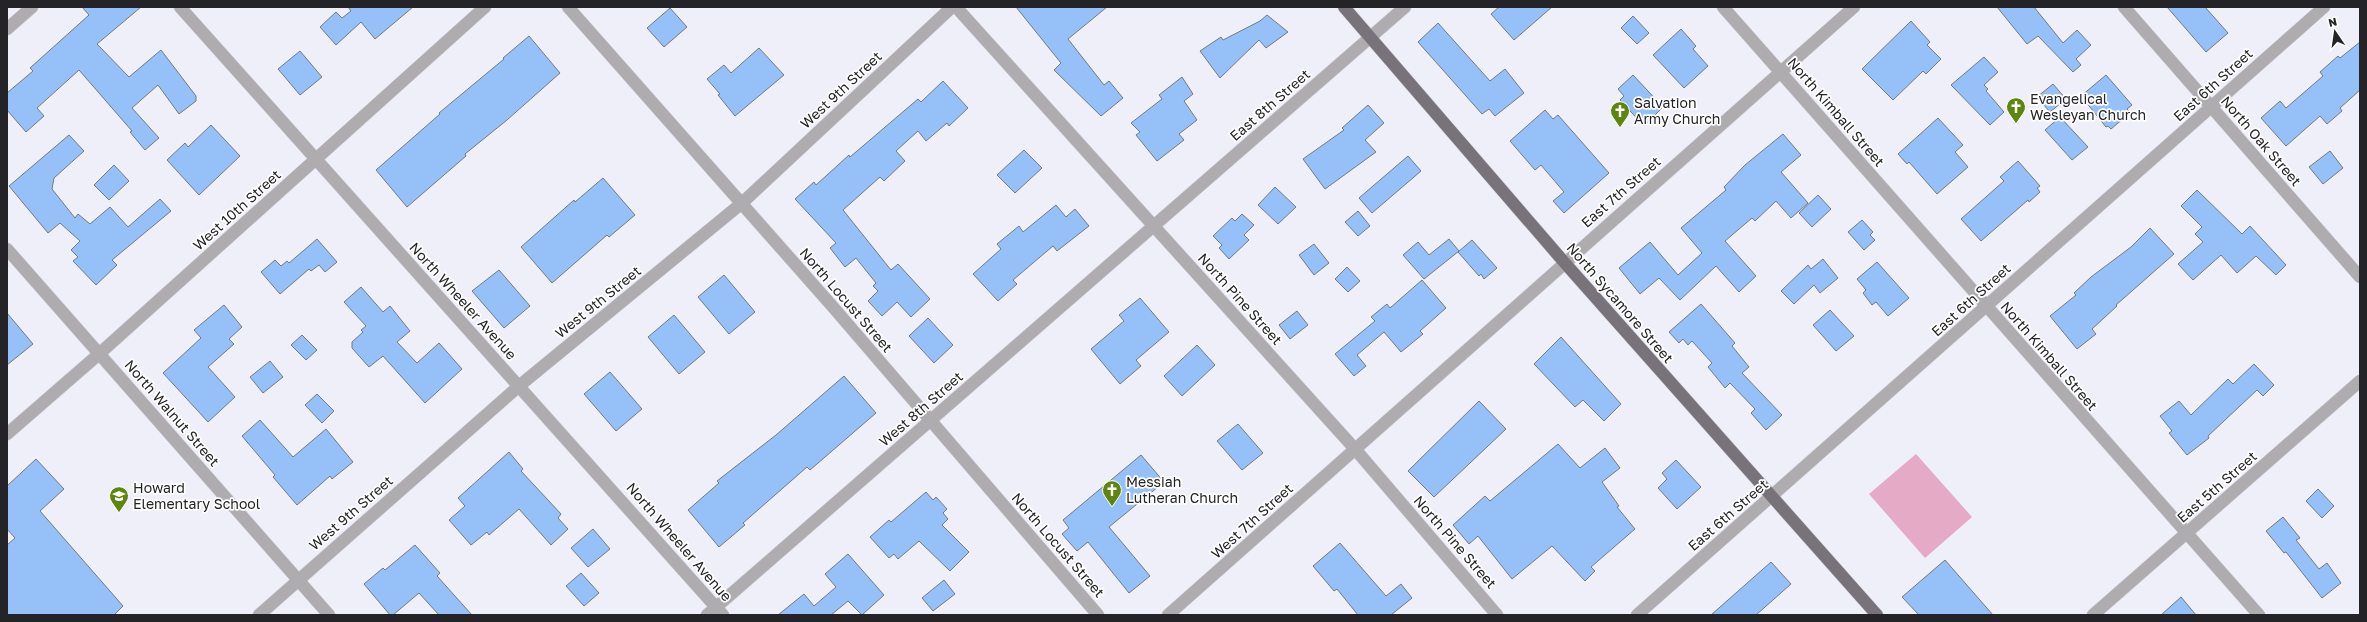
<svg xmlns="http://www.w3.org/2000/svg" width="2367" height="622" font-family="'Golos Text',sans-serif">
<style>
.green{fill:#e5aac6}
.building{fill:#96c1f8;stroke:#737980}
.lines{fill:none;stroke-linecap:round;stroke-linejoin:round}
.minor-casing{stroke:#cacad3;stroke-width:13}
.major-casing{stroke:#cacad3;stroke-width:13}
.minor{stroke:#afacb0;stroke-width:12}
.major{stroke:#78737a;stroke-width:12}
.labels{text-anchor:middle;stroke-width:3.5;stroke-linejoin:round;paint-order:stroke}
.street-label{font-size:14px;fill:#242428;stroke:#fff}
.poi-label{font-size:14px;fill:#242428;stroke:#fff;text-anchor:start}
</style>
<rect width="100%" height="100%" fill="#efeff9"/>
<polygon class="green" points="1916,454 1972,517 1925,558 1869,494"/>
<g class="building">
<polygon points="82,7 141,7 97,44 129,77 161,50 196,96 196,101 179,114 158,85 132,108 159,138 145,150 130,132 132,131 79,70 37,108 44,116 26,132 7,110 7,93 33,71 30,68 89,15"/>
<polygon points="348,7 413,7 375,39 361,22 336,45 320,27 336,12 342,18 351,11"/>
<polygon points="1016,7 1107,7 1068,39 1104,85 1109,81 1123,98 1101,116 1054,70 1061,63"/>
<polygon points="1499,7 1552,7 1514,40 1491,14"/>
<polygon points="1997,7 2034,7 2063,43 2077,30 2091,45 2076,59 2081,65 2073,72 2038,36 2027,44"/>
<polygon points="2167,7 2205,7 2228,33 2206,52"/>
<polygon points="670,8 687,27 664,47 647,28"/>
<polygon points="1267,15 1288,32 1266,48 1259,40 1220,78 1200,51 1221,37 1223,40 1260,21"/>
<polygon points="1633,16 1649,33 1637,44 1621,28"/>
<polygon points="1911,21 1930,42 1927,45 1941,59 1926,74 1923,71 1893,100 1862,69"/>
<polygon points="1438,23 1490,81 1505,69 1524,93 1495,116 1489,109 1482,114 1418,42"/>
<polygon points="1681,29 1696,46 1693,49 1708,66 1684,88 1653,55"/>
<polygon points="529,36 560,73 507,120 465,154 466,156 407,207 376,170 440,114 439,113 504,59 503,58"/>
<polygon points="2360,42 2360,90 2340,108 2342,111 2327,124 2320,116 2286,146 2261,118 2280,101 2286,108 2323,76 2320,72 2338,56 2340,58"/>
<polygon points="759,48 784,75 735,116 718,95 720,94 707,79 724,65 731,73"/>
<polygon points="300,51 322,77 300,95 278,69"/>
<polygon points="1984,57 1998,72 1984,85 1988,89 1986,91 2004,112 1990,125 1951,85"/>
<polygon points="1633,75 1663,107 1644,126 1620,100 1624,96 1618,89"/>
<polygon points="2106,75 2132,105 2127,109 2130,113 2111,129 2108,126 2106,127 2081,96"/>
<polygon points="1182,77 1193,94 1184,101 1197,120 1179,134 1184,140 1157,161 1136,135 1140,132 1131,123 1162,99 1159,95"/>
<polygon points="943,81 968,108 949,126 947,123 926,141 918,131 896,151 905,161 884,181 880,177 843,210 891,270 898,264 930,299 911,317 897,302 882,316 868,301 878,291 873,286 876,283 856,258 845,267 830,248 836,243 795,199 814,182 816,185 849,155 850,157 918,99 921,102"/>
<polygon points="2053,84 2066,99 2050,112 2037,97"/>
<polygon points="1368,105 1384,123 1365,140 1376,152 1325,189 1303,159 1344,130 1342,128"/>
<polygon points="1545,110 1553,119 1558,115 1609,173 1564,213 1553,201 1564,192 1541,165 1535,170 1510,141"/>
<polygon points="2060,117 2088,147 2072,160 2045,130"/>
<polygon points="1938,118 1963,145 1955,152 1968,167 1937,194 1909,162 1907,164 1898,154"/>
<polygon points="211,125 240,156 199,195 167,160 185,143 188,147"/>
<polygon points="1783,134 1801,155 1781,172 1808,203 1791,218 1776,201 1755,221 1752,218 1725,241 1756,276 1739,292 1716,266 1680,300 1659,278 1640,294 1619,268 1650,242 1678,275 1702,253 1681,228 1726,190 1724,187 1745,165"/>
<polygon points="69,135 84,151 54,178 52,189 75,218 78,214 90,224 110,207 128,227 160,199 171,211 112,260 117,265 96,285 73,261 78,257 71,250 80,241 60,223 48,233 9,186"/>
<polygon points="1024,150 1042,168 1015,193 997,175"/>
<polygon points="2330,151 2343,168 2323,184 2309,167"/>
<polygon points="1408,156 1421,171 1372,213 1359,198"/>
<polygon points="2018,161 2040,186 2037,188 2040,192 2029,202 2028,200 1981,241 1961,219 2004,181 2000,177"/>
<polygon points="114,165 129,181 109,200 94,185"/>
<polygon points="603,178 635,215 609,237 607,235 552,283 521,247 574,200 575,202"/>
<polygon points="1275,187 1296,207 1278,224 1258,205"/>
<polygon points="2197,190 2242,234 2250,226 2286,265 2276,275 2256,256 2237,273 2221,255 2193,280 2178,264 2203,242 2195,234 2202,227 2181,206"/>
<polygon points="1818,195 1831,209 1812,227 1799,213"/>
<polygon points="1056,205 1066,217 1075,209 1089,226 1057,251 1053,246 1013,280 1017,284 998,301 973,274 1001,249 997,244 1019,226 1023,232"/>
<polygon points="1358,211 1370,226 1358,236 1345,222"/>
<polygon points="1242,214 1254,225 1244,235 1249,240 1229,259 1219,248 1222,245 1213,236 1232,218 1235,221"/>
<polygon points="1862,220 1873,232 1870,235 1875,240 1864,250 1848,232"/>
<polygon points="2150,228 2174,254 2116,305 2117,306 2092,329 2096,334 2077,349 2050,316 2076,295 2074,293 2091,277 2131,247"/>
<polygon points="317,239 337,262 325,272 319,265 311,271 309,269 280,294 261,272 275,260 281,266 287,261 289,263"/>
<polygon points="1449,239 1459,251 1424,279 1403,255 1418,242 1429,255"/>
<polygon points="1472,240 1497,268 1484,279 1481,274 1479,276 1458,252"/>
<polygon points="1314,244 1329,263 1314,275 1299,255"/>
<polygon points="1823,259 1838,278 1820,293 1814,285 1794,304 1781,291 1808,265 1811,269"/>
<polygon points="1877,262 1909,298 1888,316 1876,302 1872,305 1863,293 1866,290 1857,279"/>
<polygon points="1347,267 1360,281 1348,292 1335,279"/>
<polygon points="499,270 530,306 504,328 472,291"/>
<polygon points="724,275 755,312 729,334 698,297"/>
<polygon points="1422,280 1446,308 1420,331 1423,334 1401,352 1384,332 1357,355 1366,366 1354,376 1335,354 1375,321 1371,317 1387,304 1390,308"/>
<polygon points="361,287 383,312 390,306 410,331 397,342 417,363 439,343 462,369 425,403 383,356 369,367 352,348 352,342 363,332 361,330 366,326 344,302"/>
<polygon points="1140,298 1169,332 1136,360 1141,366 1120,384 1091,349 1124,321 1119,315"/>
<polygon points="1701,304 1735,343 1732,346 1749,367 1742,373 1782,415 1766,430 1751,413 1755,409 1730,383 1725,388 1708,367 1712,363 1692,341 1688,345 1683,339 1679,343 1669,332"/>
<polygon points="224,305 242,327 229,339 234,344 208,367 235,397 208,422 163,373 201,338 194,330"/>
<polygon points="1830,310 1854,336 1836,351 1813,325"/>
<polygon points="1297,311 1308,325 1290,339 1279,325"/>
<polygon points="7,313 33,344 7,365"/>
<polygon points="674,315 705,352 679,374 648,337"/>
<polygon points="928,318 953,345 934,363 909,336"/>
<polygon points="302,335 317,350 306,360 291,345"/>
<polygon points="1561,337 1621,404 1604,421 1583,400 1575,407 1534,364"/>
<polygon points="1197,345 1215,365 1182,396 1164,376"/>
<polygon points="270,361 283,377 263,393 250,377"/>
<polygon points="2254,364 2274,385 2263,396 2257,390 2208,436 2209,438 2187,455 2169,433 2172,431 2160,416 2179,401 2191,415 2228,379 2233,384"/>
<polygon points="610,372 642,409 616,431 584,394"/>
<polygon points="844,376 876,413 810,470 807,467 743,523 745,525 719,547 688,510 719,483 717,481 776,435"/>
<polygon points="317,394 334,411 322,423 305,405"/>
<polygon points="1479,401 1506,429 1434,497 1408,471"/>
<polygon points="260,420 293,457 326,429 353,462 332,479 330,476 297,505 273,477 275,475 242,436"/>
<polygon points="1238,424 1263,453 1242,470 1217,441"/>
<polygon points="1558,444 1580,468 1605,448 1620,468 1602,482 1619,506 1617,507 1635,529 1591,567 1595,571 1585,581 1552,546 1512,579 1478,536 1469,544 1453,525 1485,496 1490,501"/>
<polygon points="509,452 523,469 521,471 561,514 558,518 568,529 551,545 519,509 489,535 487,532 471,545 449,520 465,506 458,498"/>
<polygon points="1141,455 1164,482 1109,527 1150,576 1129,593 1088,542 1077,551 1062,534 1069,528 1063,520"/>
<polygon points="36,459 64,489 40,511 123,606 114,615 7,615 7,545 15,538 7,529 7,486"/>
<polygon points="1676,460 1701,487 1677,509 1658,488 1667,479 1662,473"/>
<polygon points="2318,489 2334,506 2322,518 2306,501"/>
<polygon points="926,492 933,500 936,497 947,509 943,513 948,519 942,525 969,552 950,571 919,541 898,559 894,554 889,558 870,537 889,520 891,522"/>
<polygon points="2283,517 2300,538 2296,540 2319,569 2327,563 2341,583 2322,598 2286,552 2284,553 2266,531"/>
<polygon points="593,529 610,549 588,567 571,548"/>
<polygon points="1340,543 1386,596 1401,584 1412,598 1391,615 1358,615 1337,589 1334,591 1313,566"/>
<polygon points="415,545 440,573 437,576 472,615 439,615 419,593 393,615 390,615 364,584 383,568 385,570"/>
<polygon points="848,554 884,595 862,615 848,601 831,615 778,615 804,594 814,606 836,587 825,574"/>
<polygon points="1945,560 1993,615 1919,615 1902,597"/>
<polygon points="1771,562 1791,584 1756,615 1711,615"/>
<polygon points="581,573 599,593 584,606 566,586"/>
<polygon points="944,580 955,594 933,611 922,598"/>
<polygon points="2181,597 2196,615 2161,615"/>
</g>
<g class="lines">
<defs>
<g id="minor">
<polyline points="180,7 723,615"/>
<polyline points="568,7 833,307 1098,615"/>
<polyline points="956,7 1355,449 1497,615"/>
<polyline points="1723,7 2259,615"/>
<polyline points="2124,7 2360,277"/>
<polyline points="7,29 32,7"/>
<polyline points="7,249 329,615"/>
<polyline points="7,434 99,354 485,7"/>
<polyline points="259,615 519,386 742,203 952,7"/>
<polyline points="707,615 1405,7"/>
<polyline points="1168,615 1854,7"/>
<polyline points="1637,615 2324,7"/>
<polyline points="2093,615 2360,381"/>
</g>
<polyline id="major" points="1344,7 1564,262 1877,615"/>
</defs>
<use href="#minor" class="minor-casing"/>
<use href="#major" class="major-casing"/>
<use href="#minor" class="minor"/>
<use href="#major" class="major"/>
</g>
<defs>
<symbol id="church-pin" viewBox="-11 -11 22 30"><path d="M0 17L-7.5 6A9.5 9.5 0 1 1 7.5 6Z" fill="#5e860f" stroke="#fff"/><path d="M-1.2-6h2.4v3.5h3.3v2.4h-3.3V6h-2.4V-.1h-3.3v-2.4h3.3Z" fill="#fff"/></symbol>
<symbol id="school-pin" viewBox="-11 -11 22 30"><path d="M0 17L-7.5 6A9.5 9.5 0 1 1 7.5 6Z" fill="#5e860f" stroke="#fff"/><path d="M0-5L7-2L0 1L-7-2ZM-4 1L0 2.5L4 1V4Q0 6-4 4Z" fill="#fff"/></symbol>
</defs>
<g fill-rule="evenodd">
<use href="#church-pin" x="2005" y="96" width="22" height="30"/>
<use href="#church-pin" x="1609" y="100" width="22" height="30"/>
<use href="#church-pin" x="1101" y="479" width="22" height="30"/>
<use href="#school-pin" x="108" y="485" width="22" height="30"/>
</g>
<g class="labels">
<g class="street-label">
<text transform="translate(2213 85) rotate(-42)" y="5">East 6th Street</text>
<text transform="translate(841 90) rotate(-43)" y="5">West 9th Street</text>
<text transform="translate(1270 105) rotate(-41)" y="5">East 8th Street</text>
<text transform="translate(1836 112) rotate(49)" y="5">North Kimball Street</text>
<text transform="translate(2261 141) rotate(49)" y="5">North Oak Street</text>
<text transform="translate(1621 192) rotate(-41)" y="5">East 7th Street</text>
<text transform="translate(237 210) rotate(-42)" y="5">West 10th Street</text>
<text transform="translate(1240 299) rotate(48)" y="5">North Pine Street</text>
<text transform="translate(846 300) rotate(49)" y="5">North Locust Street</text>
<text transform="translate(1971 300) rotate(-42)" y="5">East 6th Street</text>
<text transform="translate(463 301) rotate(48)" y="5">North Wheeler Avenue</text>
<text transform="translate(598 302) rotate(-39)" y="5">West 9th Street</text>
<text transform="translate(1620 303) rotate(49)" y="5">North Sycamore Street</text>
<text transform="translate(2049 356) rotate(49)" y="5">North Kimball Street</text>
<text transform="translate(921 409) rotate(-41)" y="5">West 8th Street</text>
<text transform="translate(172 413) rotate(49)" y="5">North Walnut Street</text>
<text transform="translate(2217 487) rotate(-41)" y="5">East 5th Street</text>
<text transform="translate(351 513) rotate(-41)" y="5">West 9th Street</text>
<text transform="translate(1728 515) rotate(-41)" y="5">East 6th Street</text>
<text transform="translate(1252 521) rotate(-42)" y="5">West 7th Street</text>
<text transform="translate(679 542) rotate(49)" y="5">North Wheeler Avenue</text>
<text transform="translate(1455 542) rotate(49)" y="5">North Pine Street</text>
<text transform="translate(1058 545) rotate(49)" y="5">North Locust Street</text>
</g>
<g class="poi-label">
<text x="2030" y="104">Evangelical<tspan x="2030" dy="16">Wesleyan Church</tspan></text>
<text x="1634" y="108">Salvation<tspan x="1634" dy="16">Army Church</tspan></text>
<text x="1126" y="487">Messiah<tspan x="1126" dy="16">Lutheran Church</tspan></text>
<text x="133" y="493">Howard<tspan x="133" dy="16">Elementary School</tspan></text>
</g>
</g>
<rect width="2367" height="622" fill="none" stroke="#242428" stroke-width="16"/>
<g transform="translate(2335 32) rotate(347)" stroke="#ffffff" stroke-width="3" paint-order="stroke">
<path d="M0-3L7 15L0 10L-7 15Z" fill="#242428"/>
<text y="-6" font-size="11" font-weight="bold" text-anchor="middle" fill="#242428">N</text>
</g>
</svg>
